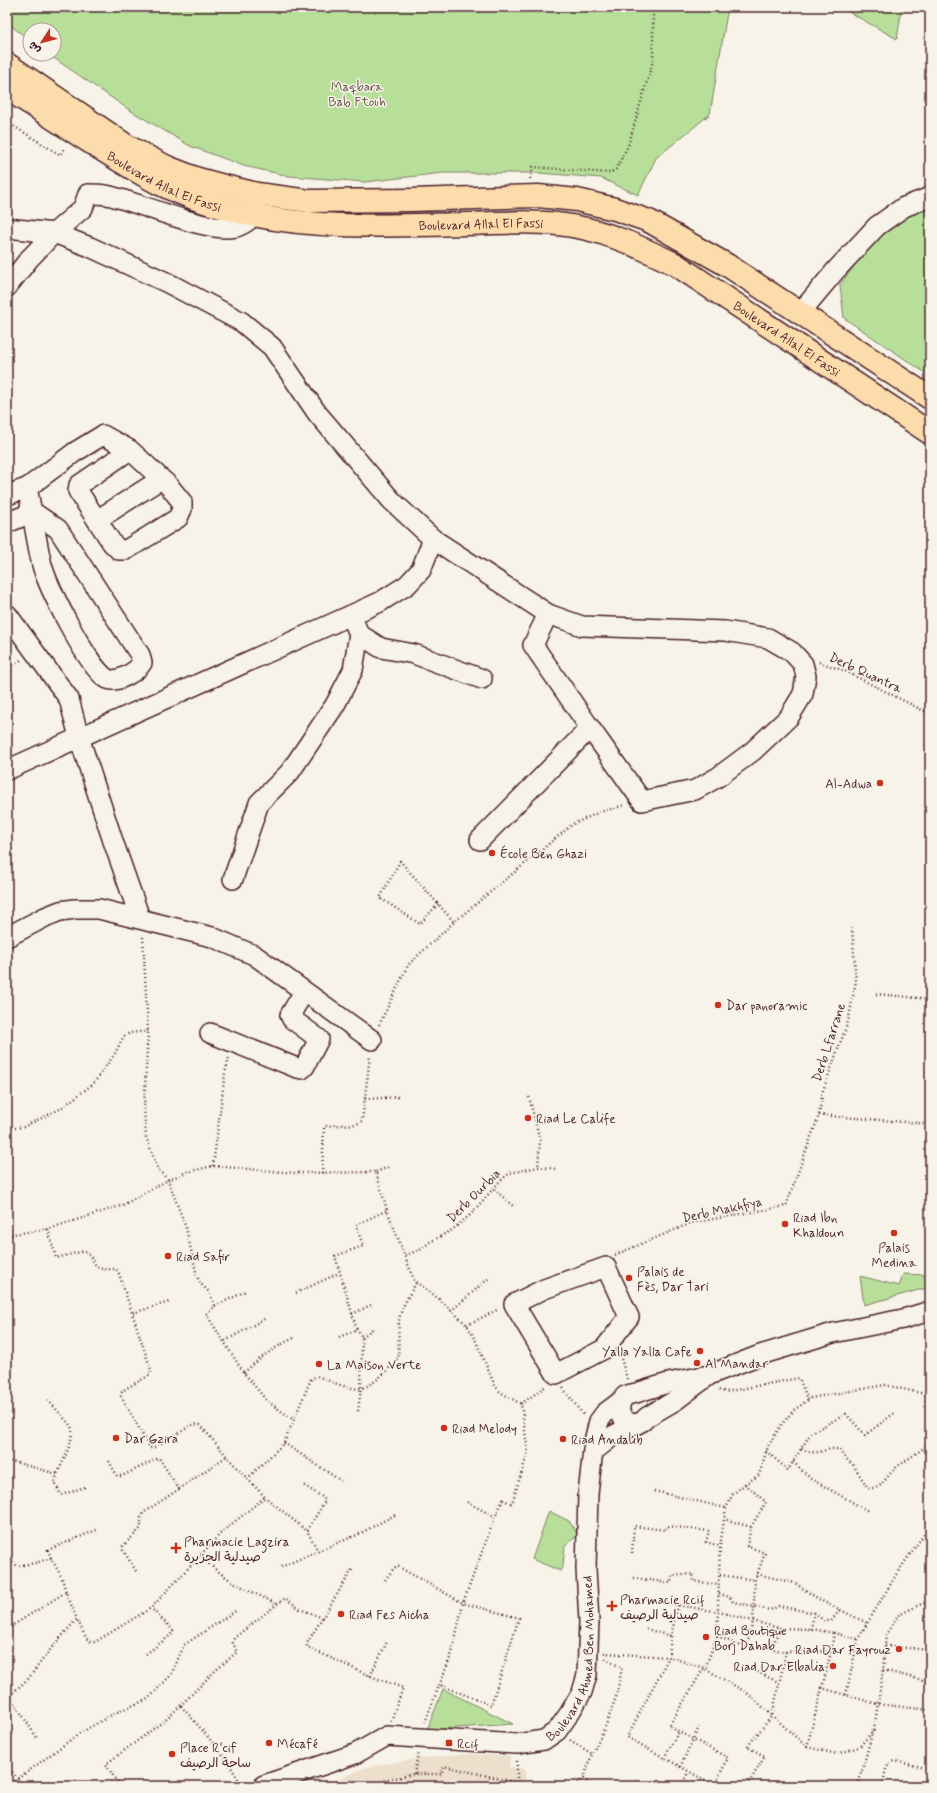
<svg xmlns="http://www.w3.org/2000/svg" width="937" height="1793" font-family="Mynerve,'Playpen Sans Arabic',sans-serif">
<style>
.built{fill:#ecdfcb}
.green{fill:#b7df9a;stroke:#807f62}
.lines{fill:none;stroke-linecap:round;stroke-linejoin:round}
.minor-casing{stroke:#4a1f2b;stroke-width:22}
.major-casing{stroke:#4a1f2b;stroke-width:25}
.path{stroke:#4a1f2b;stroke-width:2.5;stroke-dasharray:1 3;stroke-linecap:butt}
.minor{stroke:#f7f3e8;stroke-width:19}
.major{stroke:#fddcac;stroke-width:22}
.poi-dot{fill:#c8321e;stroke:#f7f3e8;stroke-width:1.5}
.labels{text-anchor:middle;stroke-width:3;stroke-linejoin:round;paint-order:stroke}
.park-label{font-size:13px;fill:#654f47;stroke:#f7f3e8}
.street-label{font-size:13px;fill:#4a1f2b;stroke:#f7f3e8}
.poi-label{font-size:13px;fill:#4a1f2b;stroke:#f7f3e8;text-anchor:start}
</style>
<rect width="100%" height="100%" fill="#f7f3e8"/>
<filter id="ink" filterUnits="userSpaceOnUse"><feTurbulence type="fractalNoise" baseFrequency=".025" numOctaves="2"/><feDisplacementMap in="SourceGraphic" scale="8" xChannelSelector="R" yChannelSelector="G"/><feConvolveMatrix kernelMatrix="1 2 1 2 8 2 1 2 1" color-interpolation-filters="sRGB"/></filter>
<g filter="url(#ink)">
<polygon class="built" points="470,1754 510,1756 509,1767 525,1769 525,1786 453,1786 436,1783 420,1786 324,1786 363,1768 421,1758"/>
<g class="green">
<polygon points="7,7 728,7 710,114 656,158 638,195 601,178 540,173 443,173 365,182 289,176 244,166 190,146 128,109 48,54 54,54 54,30 30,30 30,40 7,23"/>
<polygon points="840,7 902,7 897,39"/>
<polygon points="930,203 930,376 844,318 840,285 886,222"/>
<polygon points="903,1274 930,1275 930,1287 864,1305 860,1276 899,1286"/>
<polygon points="549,1511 569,1521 578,1535 565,1546 563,1565 560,1571 532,1559"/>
<polygon points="443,1689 513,1724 427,1730"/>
</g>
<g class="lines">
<defs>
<g id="minor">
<polyline points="7,228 54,233 90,247 168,283 242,322 272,347 317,413 392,501 433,539 548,614 582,626 725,631 768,638 792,652 803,664 806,676 803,694 789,717 753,751 718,777 695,790 642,801 590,728"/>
<path d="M7 287 29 259 54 233 83 208 88 194C94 194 100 194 106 195 135 200 214 237 239 226 251 221 254 215 256 203"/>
<polyline points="800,313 836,270 877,226 904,207 930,197"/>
<path d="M27 488C33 514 36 540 42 565 48 587 88 667 106 678 116 685 137 671 142 663L140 655 58 529 33 512"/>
<polyline points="7,495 27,488 75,452 103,435 130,450 169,486 182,502 182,509 178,518 126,550 119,550 112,543 78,491 79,485 130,450"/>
<polyline points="97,520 161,479"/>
<polyline points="7,523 33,512"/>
<polyline points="7,614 69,699 79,737 113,841 140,918"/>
<polyline points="359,634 381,648 414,654 482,679"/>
<polyline points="7,770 380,602 407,585 421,570 433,539"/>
<polyline points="480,840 590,728 533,645 548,614"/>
<polyline points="233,879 259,803 290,772 335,705 353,670 359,634 351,615"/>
<polyline points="7,937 45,917 60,911 75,909 99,909 212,937 254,955 372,1040"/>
<polyline points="210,1033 297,1068 302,1069 305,1066 319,1039 292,1019 290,1015 304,992"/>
<polygon points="606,1267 629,1317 604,1349 556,1374 514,1304 544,1289"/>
<polyline points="637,1424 626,1422 619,1412 621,1401 625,1396 631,1394 636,1393 668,1383 709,1375 760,1355 833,1333 903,1319 930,1311"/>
<polyline points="594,1451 614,1435 643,1421 647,1417 676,1400 708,1376"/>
<path id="s1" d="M264 1785 355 1754 387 1736 517 1744 544 1740 557 1731 569 1714 582 1692 587 1675 589 1621 586 1569 588 1494 594 1441 599 1421 605 1413 621 1401"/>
</g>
<g id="major">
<polyline points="7,64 127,146 167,167 195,178 228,187 257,194 309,201 412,200 538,196 577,200 615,209 649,221 727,265 930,398"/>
<path id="s2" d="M7 89C58 120 106 155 158 183 188 198 220 208 253 215 324 230 397 225 469 224 503 223 539 220 572 226 609 232 642 248 675 264L930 433"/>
</g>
</defs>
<use href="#minor" class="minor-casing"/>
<use href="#major" class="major-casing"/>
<g class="path">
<polyline points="7,122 60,155 65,147"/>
<polyline points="530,179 533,167 610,173 616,169 628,146 653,61 653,7"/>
<polyline points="819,662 845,671 930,714"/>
<polyline points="7,670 21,660"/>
<polyline points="438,904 420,924 380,898 400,861 454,922"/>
<polyline points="143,937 148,1031 144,1108 146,1137 158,1169 168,1180 186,1228 197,1276 200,1283 209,1292 215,1306 207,1314 208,1317 244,1373 267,1401 294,1420"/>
<polyline points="876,994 930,999"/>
<polyline points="379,1025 408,965 454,922 573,824 600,812 625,805"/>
<polyline points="529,1097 540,1140 538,1167"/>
<polyline points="365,1099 398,1097"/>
<polyline points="819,1115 930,1124"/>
<polyline points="7,1129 23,1127 60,1109 93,1084 114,1055 124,1036 130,1033 148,1031"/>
<polyline points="213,1166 225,1073 229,1058"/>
<polyline points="376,1172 389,1167"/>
<polyline points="322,1173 324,1128 325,1126 357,1124 362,1121 370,1056"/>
<polyline points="494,1189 513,1206"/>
<path d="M48 1229 56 1258 84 1251C92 1254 92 1264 99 1268 104 1270 111 1269 116 1269L119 1274 151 1370 150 1375 125 1389 122 1392 121 1396 150 1448H153L194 1424 200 1425 237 1468 265 1497 307 1531 325 1501 324 1498 303 1485"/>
<polyline points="7,1235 48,1229 123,1205 168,1180 187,1172 213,1166 296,1173 376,1172 387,1210 414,1280 439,1299 467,1325 475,1339 495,1386 500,1392 521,1404 528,1452 513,1500 511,1503 503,1500 495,1517 463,1603 452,1653 425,1722"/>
<polyline points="405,1255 420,1250 430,1242 452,1230 470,1215 501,1180 510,1173 538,1167 557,1169"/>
<polyline points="615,1255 691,1223 786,1206 819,1115 823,1090 848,1022 856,981 852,928"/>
<polyline points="296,1293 339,1273"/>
<polyline points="927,1296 927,1254 930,1220"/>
<polyline points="215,1306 246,1291"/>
<polyline points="451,1311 489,1278"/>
<polyline points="133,1313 169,1302"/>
<polyline points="352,1314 371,1305"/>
<polyline points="467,1325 499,1309"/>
<polyline points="339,1337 357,1330"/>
<polyline points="362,1337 375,1327"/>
<polyline points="225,1341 266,1318"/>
<polyline points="620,1355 627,1379"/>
<path d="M244 1373C259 1358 275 1347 294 1338"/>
<polyline points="563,1388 584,1416"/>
<polyline points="719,1390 725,1392 799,1378 808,1400"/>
<path d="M48 1400 71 1426C76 1438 62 1463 57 1474"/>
<polyline points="521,1404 546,1386"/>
<polyline points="358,1411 361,1388 362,1337 357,1330 335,1256 363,1246 356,1225 387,1210"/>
<polyline points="284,1443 341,1481"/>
<path d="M801 1449C820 1457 821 1448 839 1449L843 1456 853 1465 868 1488H875L881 1485 894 1469 928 1445"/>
<polyline points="766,1451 788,1470 811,1433 846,1414 865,1435 896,1412"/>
<polyline points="109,1461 117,1476 122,1476 159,1458 179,1489 227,1456"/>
<polyline points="793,1462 811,1479 868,1511"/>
<polyline points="7,1469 8,1464 11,1461 57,1474 55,1483 61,1495 85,1487"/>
<path d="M247 1479 284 1443 311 1379 317 1376C328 1380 350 1391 362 1388 376 1384 388 1369 398 1358 399 1356 398 1328 399 1321 401 1307 410 1294 416 1283"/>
<polyline points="745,1484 766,1502 751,1527"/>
<polyline points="654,1491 726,1508"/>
<polyline points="467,1502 495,1517"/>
<polyline points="318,1551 357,1535 395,1515"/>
<polyline points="632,1553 634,1526 665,1530 667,1526 709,1531 706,1542 720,1546"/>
<polyline points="7,1554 12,1555 13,1562 17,1566 35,1563 51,1558 62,1578 66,1592 77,1619"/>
<path d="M201 1555C221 1579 250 1591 277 1604"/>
<polyline points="51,1558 48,1550 99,1529"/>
<polyline points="281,1567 318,1551 307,1531"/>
<polyline points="352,1570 307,1643 307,1647 370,1676 403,1688 391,1721"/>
<polyline points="136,1571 123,1550 123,1546 141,1528 141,1518 143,1513 179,1489"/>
<polyline points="757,1574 795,1583 820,1600 867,1623"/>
<polyline points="720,1575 755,1580"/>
<polyline points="633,1578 671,1583 672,1576 693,1574 693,1581 719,1585"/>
<polyline points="385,1580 394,1568 397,1566 463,1603 519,1618 491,1705 440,1685"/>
<polyline points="719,1594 730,1597 733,1602 770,1610 779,1606 814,1613 811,1629"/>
<polyline points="647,1600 719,1612 779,1628 811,1629 834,1633"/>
<polyline points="678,1605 671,1636 669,1657 627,1737 715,1786"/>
<polyline points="814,1613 825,1621 831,1621 840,1610"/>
<polyline points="779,1628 772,1649 786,1652"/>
<polyline points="7,1629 66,1592"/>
<polyline points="646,1629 671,1636"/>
<polyline points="717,1636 746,1648 753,1622 755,1580 765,1553 747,1546 751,1527 724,1519"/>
<polyline points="885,1646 930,1650"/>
<polyline points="604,1653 669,1657 704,1668 747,1693 807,1747 837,1754 859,1747 874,1730 883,1670 886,1634 899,1615 923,1603 930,1603"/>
<polyline points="146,1654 171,1635 173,1630 151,1608"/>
<polyline points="743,1665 778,1682"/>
<polyline points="883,1670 930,1682"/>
<polyline points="370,1676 387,1642"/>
<polyline points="822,1688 831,1652"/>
<polyline points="846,1695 858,1639 899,1570 930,1526"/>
<polyline points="10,1696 37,1738"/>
<polyline points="7,1698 28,1679 53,1646 77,1619 86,1638 91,1642 95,1642 151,1608 222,1532 265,1497"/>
<path d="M181 1706C204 1732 226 1756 242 1786"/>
<polyline points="7,1736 8,1739 7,1742"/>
<polyline points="570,1740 592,1754"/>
<polyline points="807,1747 822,1688 877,1704 930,1710"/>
<polyline points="664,1758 679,1731"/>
<polyline points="7,1766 18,1779"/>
<polyline points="680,1767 699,1727"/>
<polyline points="414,1774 418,1754"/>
<polyline points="584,1778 592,1786"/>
<polyline points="517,1782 517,1761"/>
<polyline points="8,1786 80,1733 115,1713 148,1699 171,1675 184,1645 237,1610"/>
<polyline points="115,1786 117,1782 106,1764 168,1718 215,1671 237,1652 233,1643 234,1638 285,1598 300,1609 323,1618"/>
<polyline points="361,1786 414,1774 441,1774 444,1766 532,1786"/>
<polyline points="574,1786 584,1778 592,1754 606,1725 616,1697 622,1668 603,1657"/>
<polyline points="631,1786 636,1781 646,1786"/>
<polyline points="682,1786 689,1772"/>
<polyline points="714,1786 728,1758 669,1726 707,1663 717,1636 720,1546 726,1508 733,1494 745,1484 759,1475 768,1446 782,1424 794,1410 811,1398 885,1385 930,1395"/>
<polyline points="747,1786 765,1756 747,1747 772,1716 786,1652 807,1650 831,1652 834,1633 858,1639"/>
<polyline points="858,1786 873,1730"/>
<path d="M883 1786C885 1776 884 1764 895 1761L930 1769"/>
</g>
<use href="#minor" class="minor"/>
<use href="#major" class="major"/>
</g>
</g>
<g class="poi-dot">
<circle cx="880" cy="783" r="4"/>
<circle cx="492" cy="853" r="4"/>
<circle cx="718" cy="1005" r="4"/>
<circle cx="528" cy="1118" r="4"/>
<circle cx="785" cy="1224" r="4"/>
<circle cx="894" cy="1233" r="4"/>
<circle cx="168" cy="1256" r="4"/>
<circle cx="629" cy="1278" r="4"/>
<circle cx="700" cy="1351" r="4"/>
<circle cx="697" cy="1363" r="4"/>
<circle cx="319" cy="1364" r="4"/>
<circle cx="444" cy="1428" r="4"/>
<circle cx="116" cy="1438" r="4"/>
<circle cx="563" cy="1439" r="4"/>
<path d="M174 1542h4v4h4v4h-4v4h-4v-4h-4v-4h4z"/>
<path d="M610 1600h4v4h4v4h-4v4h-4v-4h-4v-4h4z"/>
<circle cx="341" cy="1614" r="4"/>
<circle cx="706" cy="1637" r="4"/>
<circle cx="899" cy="1649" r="4"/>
<circle cx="833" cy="1666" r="4"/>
<circle cx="269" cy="1743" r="4"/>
<rect x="445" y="1739" width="8" height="8" rx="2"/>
<circle cx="172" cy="1754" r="4"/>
</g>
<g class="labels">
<g class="park-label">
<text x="357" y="91">Maqbara<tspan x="357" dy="15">Bab Ftouh</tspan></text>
</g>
<g class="street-label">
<text dy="5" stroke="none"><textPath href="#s2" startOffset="183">Boulevard Allal El Fassi</textPath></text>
<text dy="5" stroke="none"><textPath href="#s2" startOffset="507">Boulevard Allal El Fassi</textPath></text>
<text dy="5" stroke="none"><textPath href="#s2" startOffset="843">Boulevard Allal El Fassi</textPath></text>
<text transform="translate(866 672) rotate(25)" y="5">Derb Quantra</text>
<text transform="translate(828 1042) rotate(-72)" y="5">Derb Lfarrane</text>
<text transform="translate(473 1195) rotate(-45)" y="5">Derb Ourbia</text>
<text transform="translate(722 1209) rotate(-12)" y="5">Derb Makhfiya</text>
<text dy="5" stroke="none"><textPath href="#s1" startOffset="382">Boulevard Ahmed Ben Mohamed</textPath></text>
</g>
<g class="poi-label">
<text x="872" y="788" text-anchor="end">Al-Adwa</text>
<text x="500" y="858">École Ben Ghazi</text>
<text x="726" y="1010">Dar panoramic</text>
<text x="536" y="1123">Riad Le Calife</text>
<text x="793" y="1222">Riad Ibn<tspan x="793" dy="15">Khaldoun</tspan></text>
<text x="894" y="1252" text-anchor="middle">Palais<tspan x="894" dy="15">Medina</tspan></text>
<text x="176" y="1261">Riad Safir</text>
<text x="637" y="1276">Palais de<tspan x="637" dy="15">Fès, Dar Tari</tspan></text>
<text x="692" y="1356" text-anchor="end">Yalla Yalla Cafe</text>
<text x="705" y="1368">Al Mandar</text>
<text x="327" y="1369">La Maison Verte</text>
<text x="452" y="1433">Riad Melody</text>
<text x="124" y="1443">Dar Gzira</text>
<text x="571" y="1444">Riad Andalib</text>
<text x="184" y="1546">Pharmacie Lagzira<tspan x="184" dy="15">صيدلية الجزيرة</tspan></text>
<text x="620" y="1604">Pharmacie Rcif<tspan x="620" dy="15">صيدلية الرصيف</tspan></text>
<text x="349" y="1619">Riad Fes Aicha</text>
<text x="714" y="1635">Riad Boutique<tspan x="714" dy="15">Borj Dahab</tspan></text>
<text x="891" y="1654" text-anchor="end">Riad Dar Fayrouz</text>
<text x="825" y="1671" text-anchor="end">Riad Dar Elbalia</text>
<text x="277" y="1748">Mécafé</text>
<text x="457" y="1748">Rcif</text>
<text x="180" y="1752">Place R'cif<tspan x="180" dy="15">ساحة الرصيف</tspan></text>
</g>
</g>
<rect width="937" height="1793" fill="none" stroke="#f7f3e8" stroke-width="24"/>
<rect x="12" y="12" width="913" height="1769" fill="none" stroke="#4a1f2b" stroke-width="1.5" filter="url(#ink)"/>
<g transform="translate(42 42) rotate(234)"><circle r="19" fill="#f7f3e8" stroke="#b29e9c"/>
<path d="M0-3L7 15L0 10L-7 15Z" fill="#c8321e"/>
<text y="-6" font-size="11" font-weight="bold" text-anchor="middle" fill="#4a1f2b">ش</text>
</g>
</svg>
